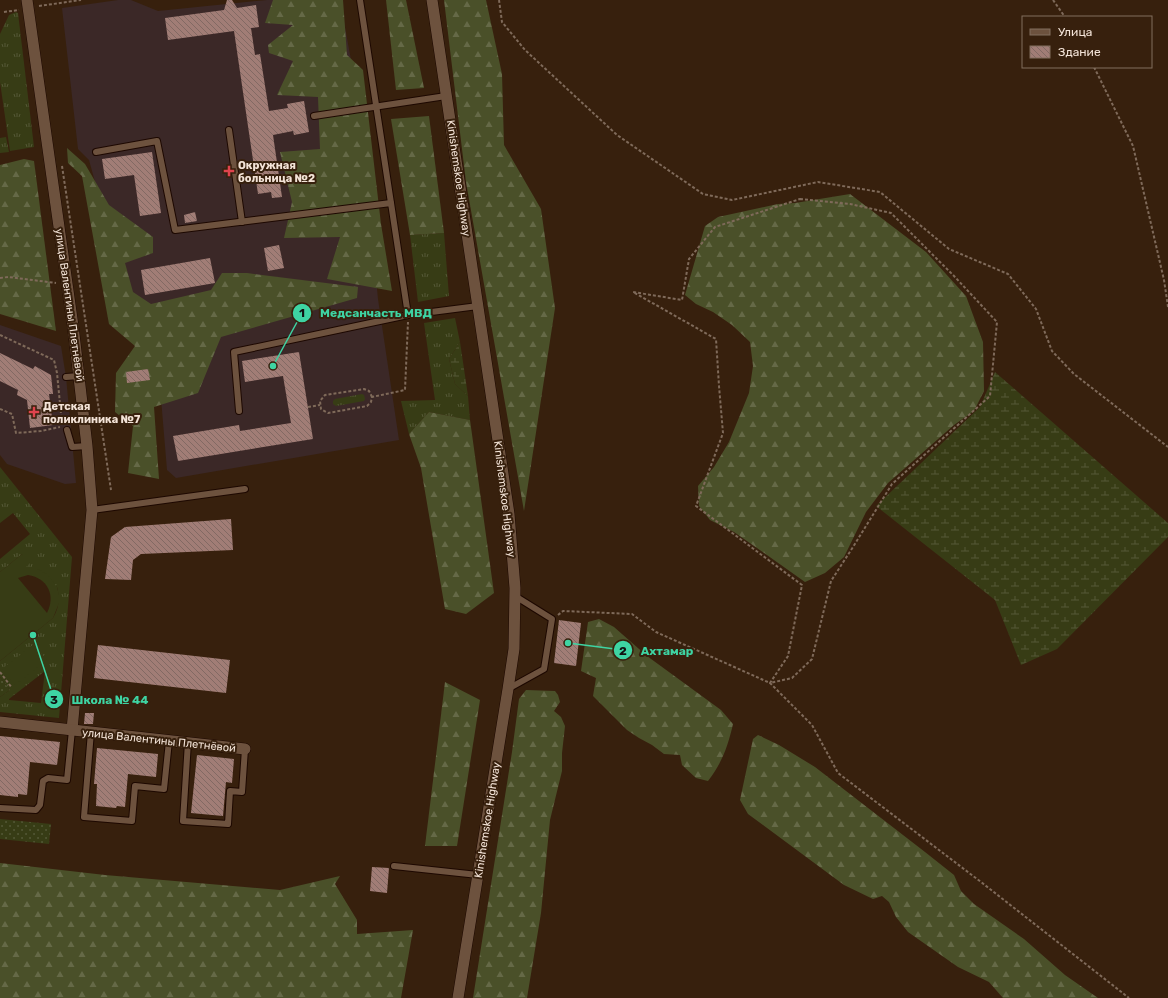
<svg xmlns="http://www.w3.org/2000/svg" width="1168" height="998" font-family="Rubik,sans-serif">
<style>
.medical{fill:#3b2827}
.grass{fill:url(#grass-tufts);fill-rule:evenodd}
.forest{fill:url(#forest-firs)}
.wetland{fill:url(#wetland-marsh)}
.park{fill:url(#park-dots)}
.pitch{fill:#373c15;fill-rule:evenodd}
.building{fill:url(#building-back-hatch)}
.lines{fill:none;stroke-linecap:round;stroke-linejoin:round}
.service-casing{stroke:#1d0800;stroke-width:8}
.minor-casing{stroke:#1d0800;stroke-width:12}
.secondary-casing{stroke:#1d0800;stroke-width:12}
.path{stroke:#7f6a5a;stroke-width:2;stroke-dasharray:3 2;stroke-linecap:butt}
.service{stroke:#6d523e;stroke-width:6}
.minor{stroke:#6d523e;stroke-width:11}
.secondary{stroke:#6d523e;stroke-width:11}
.health-dot{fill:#e0444e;stroke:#37200d;stroke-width:1.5}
.labels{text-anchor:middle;stroke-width:4;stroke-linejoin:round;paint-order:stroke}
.poi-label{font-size:11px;font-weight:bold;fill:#f3e3d7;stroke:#37200d;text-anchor:start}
.street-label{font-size:11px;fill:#f3e3d7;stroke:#37200d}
.leader{fill:none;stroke:#3ed4a3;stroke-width:1.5}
.callout-dot{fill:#3ed4a3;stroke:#37200d;stroke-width:1.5}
.mark-label{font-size:12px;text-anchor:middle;font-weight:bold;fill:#111}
.callout-label{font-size:12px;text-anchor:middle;font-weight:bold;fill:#3ed4a3;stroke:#37200d;stroke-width:4;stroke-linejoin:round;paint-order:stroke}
</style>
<defs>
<pattern id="grass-tufts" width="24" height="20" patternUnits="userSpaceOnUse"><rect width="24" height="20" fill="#373c15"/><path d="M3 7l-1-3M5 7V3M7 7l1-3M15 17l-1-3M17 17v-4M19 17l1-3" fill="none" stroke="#545836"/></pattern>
<pattern id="forest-firs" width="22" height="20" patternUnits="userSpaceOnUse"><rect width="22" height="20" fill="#4a5029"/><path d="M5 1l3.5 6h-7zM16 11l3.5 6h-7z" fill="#656947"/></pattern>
<pattern id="wetland-marsh" width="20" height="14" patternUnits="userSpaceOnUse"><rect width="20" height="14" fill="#373c15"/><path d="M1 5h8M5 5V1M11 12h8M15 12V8" fill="none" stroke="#545836"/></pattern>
<pattern id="park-dots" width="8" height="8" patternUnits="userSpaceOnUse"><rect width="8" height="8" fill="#373c15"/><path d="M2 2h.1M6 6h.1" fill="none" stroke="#545836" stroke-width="1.8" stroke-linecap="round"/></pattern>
<pattern id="building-back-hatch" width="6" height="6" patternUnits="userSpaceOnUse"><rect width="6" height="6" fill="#a17d76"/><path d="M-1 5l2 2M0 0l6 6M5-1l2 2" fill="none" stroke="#826963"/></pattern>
</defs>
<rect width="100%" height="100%" fill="#37200d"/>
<g class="medical">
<polygon points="118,0 131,0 158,11 267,0 340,0 360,109 378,299 399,440 176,478 167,470 156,339 130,309 89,160 78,149 62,8"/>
<polygon points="0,325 61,346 66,377 76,483 65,484 7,464 0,455"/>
</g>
<g class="grass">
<polygon points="16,12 18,13 34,147 10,151 0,82 0,34 9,15"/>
<polygon points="6,137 9,152 0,153 0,138"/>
<polygon points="444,233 449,296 418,302 410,235"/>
<polygon points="455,318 460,342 449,359 455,384 468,396 470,420 429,412 409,434 401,401 435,400 424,323"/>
<polygon points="362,394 364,395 365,399 364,401 336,406 333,404 333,401 335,399"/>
<path d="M0 467 72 557 59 718 0 712V697L10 690 0 677V661L53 618C59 608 60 599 57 587L24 568 22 554 0 572V559L30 534 13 513 0 523ZM45 671 41 703 9 700V699Z"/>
</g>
<g class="forest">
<polygon points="273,0 343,0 347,55 363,70 381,224 392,291 327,279 340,237 284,238 292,202 280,152 320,149 318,97 277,95 293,61 269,53 268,45 293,25 265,23"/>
<polygon points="386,0 406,0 424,88 396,90"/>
<polygon points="444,0 486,0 502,74 504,145 541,209 555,308 524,511 466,182"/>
<polygon points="429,116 444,233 410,235 391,119"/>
<polygon points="67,148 85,164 109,205 153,237 153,253 125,263 133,292 151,304 211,290 222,273 247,273 358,287 357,298 221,337 198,393 154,407 159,479 128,473 133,426 115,412 116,373 135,346 109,324 82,176 68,163"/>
<polygon points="24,159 34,161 56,331 0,314 0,165"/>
<polygon points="850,194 926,252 966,296 983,342 984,391 974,411 954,425 888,483 866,512 844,557 825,573 805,582 757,548 734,532 710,520 699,506 698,486 714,467 729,442 749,393 753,366 750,342 732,325 713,312 696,304 685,295 705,226 718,217 778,204 795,203"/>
<polygon points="429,412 470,420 494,593 466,614 445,609 421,468 409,434"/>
<path d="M599 619 614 627 647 656 721 710 733 724C728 746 722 763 708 781L696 778 682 765 680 755 664 754 652 745 639 738 627 730 593 696 596 678 581 671 588 622Z"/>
<polygon points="445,682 480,700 457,846 425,846"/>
<polygon points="526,690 555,691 558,695 560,702 554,711 561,717 565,726 562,753 562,771 550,820 541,913 527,998 473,998 512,752 519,699"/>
<polygon points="758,735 779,745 815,767 925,852 954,875 961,891 974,904 1024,939 1065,975 1098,998 1003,998 989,982 958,967 908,932 896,917 889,902 882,896 873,899 844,885 748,814 740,800 753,739"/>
<polygon points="0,863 105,875 280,890 340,876 335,884 357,920 357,934 413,930 401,998 0,998"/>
</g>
<g class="wetland">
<polygon points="460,342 468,396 455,384 449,359"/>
<polygon points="995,372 1168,523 1168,537 1057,649 1021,665 995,600 876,506 980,407"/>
</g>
<g class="park">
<polygon points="0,677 10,690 0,697"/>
<polygon points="0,819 51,824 49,844 0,839"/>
</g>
<g class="pitch">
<path d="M22 554 30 563 25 568H36L48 575 57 587 59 595V603L53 618 0 661V572ZM28 575C48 578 56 596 47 613L18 578Z"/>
<polygon points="34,644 47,660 15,685 2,669"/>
</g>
<g class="building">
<polygon points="227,0 232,0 237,8 256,5 259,27 251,28 255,55 260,54 269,111 288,108 287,104 304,101 309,132 294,135 293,131 273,135 282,197 272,198 271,192 258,194 234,31 168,40 165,18 224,10"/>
<polygon points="152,152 161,213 140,216 134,175 105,179 102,159"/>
<polygon points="195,212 197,221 185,223 184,215"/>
<polygon points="279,245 284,268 268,271 264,248"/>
<polygon points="210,258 215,283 145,295 141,270"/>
<polygon points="299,352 313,439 178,461 173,436 239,425 240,431 291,423 283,376 245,382 242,361"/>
<polygon points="0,353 33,369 35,366 51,375 53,394 49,394 53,425 30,428 27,400 17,395 18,390 0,381"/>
<polygon points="148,369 150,380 127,383 126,372"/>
<polygon points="231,519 233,550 141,554 133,560 131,580 105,579 111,537 125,527"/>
<polygon points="559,620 581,623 576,666 554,663"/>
<polygon points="98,645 230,660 226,693 94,678"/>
<polygon points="85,713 94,713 93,724 84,724"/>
<polygon points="0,736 60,742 57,765 30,762 27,795 18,794 18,797 0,795"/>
<polygon points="97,748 158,754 156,777 128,774 125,807 117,806 116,808 96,806 97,784 94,784"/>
<polygon points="197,755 234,759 232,783 226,782 223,816 191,813"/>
<polygon points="372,867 389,868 387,893 370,891"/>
</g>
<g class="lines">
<defs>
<g id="service">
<polyline points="360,0 391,203"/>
<polyline points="314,116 446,96"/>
<polyline points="229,130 242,222"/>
<polyline points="96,152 157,141 175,230 391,203 408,315 478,306"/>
<polyline points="66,377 79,376"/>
<polyline points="239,411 234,352 408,315"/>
<polyline points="67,430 72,447 87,446"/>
<polyline points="92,510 245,489"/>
<polyline points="508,689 544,669 552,619 515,596"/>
<polyline points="91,732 84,817 132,821 135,786 164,789 169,741"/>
<polyline points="188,742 183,821 228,824 230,791 242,792 245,749"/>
<polyline points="0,808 36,810 40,805 43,781 48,778 67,780 72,730"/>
<polyline points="394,866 478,875"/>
</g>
<g id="minor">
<polyline points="27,0 73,326 87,446 92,510 72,730"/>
<polyline points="0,722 245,749"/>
</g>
<polyline id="secondary" points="432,0 509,514 515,588 514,649 508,689 458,998"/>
</defs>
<use href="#service" class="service-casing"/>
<use href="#minor" class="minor-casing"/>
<use href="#secondary" class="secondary-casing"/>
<g class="path">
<polyline points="499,0 502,22 525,50 617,135 703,194 732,200 818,182 880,192 949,249 1008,274 1036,309 1052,351 1074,374 1168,447"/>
<polyline points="1053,0 1065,17"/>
<polyline points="39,6 81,0"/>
<polyline points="4,12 19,10"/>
<polyline points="1094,67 1133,146 1164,280 1168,307"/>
<polyline points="62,166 111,490"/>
<polygon points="800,199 850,204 891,213 954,276 997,322 990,396 892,484 853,547 831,581 812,659 792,678 770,683 788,656 802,585 696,506 723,433 719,386 716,339 633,292 682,300 689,259 715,227"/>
<polyline points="0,278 8,277 56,283"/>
<polyline points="0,335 54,360 57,373 62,424"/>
<polyline points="372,397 369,391 364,389 325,395 320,401 321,409 328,413 367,406 371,402 372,397 405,390 408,322"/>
<polyline points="308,407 320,405"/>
<polyline points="0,409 12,414 16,433 41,431 60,427"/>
<polyline points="558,615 563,611 632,614 656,632 770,683 812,725 838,773 981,882 1129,998"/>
<polyline points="0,672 12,688"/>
</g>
<use href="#service" class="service"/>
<use href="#minor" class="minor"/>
<use href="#secondary" class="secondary"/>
</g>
<g class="health-dot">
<path d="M227 165h4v4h4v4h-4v4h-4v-4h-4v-4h4z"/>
<path d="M32 406h4v4h4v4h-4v4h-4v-4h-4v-4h4z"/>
</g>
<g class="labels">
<g class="poi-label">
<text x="238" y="169">Окружная<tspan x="238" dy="13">больница №2</tspan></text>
<text x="43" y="410">Детская<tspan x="43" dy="13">поликлиника №7</tspan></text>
</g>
<g class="street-label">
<text transform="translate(459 178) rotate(82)" y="4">Kinishemskoe Highway</text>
<text transform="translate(70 305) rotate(82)" y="4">улица Валентины Плетнёвой</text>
<text transform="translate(505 499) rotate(83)" y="4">Kinishemskoe Highway</text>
<text transform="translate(159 740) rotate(6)" y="4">улица Валентины Плетнёвой</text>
<text transform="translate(487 820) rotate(-81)" y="4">Kinishemskoe Highway</text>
</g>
</g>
<path class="leader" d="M273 366L302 313M568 643L623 650M33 635L54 699"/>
<g class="callout-dot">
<circle cx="273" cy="366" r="4"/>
<circle cx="568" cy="643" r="4"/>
<circle cx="33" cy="635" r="4"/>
<circle cx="302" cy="313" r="10"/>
<circle cx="623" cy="650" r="10"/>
<circle cx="54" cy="699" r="10"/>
</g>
<g class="mark-label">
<text x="302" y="317">1</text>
<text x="623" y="655">2</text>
<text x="54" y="704">3</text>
</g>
<g class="callout-label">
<text x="376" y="317">Медсанчасть МВД</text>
<text x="667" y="655">Ахтамар</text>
<text x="110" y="704">Школа № 44</text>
</g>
<rect x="1022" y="16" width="130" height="52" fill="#37200d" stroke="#826e5e"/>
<rect x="1030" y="29" width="20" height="6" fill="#6d523e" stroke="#826e5e"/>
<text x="1058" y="36" font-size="12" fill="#f3e3d7">Улица</text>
<rect x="1030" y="46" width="20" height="12" fill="url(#building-back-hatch)" stroke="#826e5e"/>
<text x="1058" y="56" font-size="12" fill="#f3e3d7">Здание</text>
</svg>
